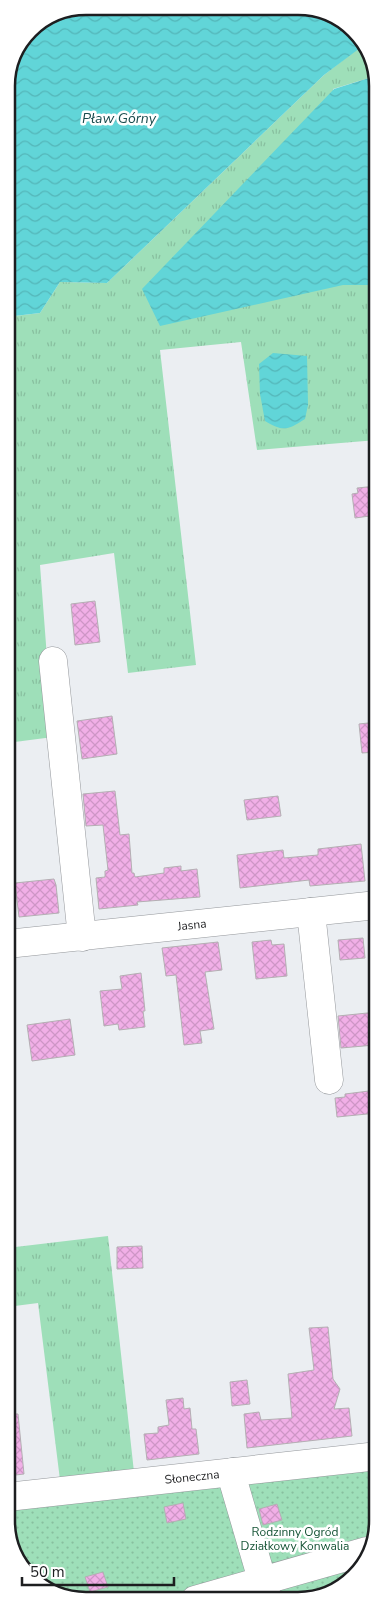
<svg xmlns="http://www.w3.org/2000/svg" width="384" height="1607" font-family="'Nunito Sans',sans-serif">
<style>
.grass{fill:url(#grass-tufts)}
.garden{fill:url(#garden-dots)}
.water{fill:url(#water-waves)}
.building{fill:url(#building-cross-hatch);stroke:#b4afb3}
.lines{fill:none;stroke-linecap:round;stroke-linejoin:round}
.minor-casing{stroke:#94979b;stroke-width:29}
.minor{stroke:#fff;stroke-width:28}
.labels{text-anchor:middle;stroke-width:5;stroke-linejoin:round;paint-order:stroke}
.street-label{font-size:12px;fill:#1d1e20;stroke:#fff}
.park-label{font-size:12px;fill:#165436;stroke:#fff}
.water-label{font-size:14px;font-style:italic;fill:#184b4d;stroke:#fff}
.rim{fill:none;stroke:#1d1e20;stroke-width:2.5}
</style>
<defs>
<pattern id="grass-tufts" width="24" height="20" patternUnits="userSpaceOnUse" patternTransform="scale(1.25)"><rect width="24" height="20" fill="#9edfb9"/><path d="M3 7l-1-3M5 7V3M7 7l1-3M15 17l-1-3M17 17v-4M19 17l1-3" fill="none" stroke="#88bf9f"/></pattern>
<pattern id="garden-dots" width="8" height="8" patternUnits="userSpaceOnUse" patternTransform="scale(1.25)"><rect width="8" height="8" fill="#9edfb9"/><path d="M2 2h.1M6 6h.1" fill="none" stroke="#88bf9f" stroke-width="1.8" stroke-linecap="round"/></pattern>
<pattern id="water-waves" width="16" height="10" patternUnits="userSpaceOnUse" patternTransform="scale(1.25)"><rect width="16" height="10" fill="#61d5d8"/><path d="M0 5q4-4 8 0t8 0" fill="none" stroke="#54b6b9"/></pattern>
<pattern id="building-cross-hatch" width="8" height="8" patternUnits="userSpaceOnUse" patternTransform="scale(1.25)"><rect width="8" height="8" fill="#f1afe7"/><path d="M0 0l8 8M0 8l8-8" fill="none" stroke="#ce96c6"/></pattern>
</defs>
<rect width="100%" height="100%" fill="#ebeef2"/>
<g class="grass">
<polygon points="360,47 372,77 333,89 343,285 377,285 377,440 257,450 241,342 160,350 196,665 128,673 114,553 40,565 53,737 7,743 6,317 40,313 60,282 107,283 324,75"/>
<polygon points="108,1236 134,1472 60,1480 38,1303 7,1307 7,1248"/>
</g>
<polygon class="garden" points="378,1469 378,1526 358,1574 309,1600 70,1599 29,1577 7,1532 7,1509"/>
<g class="water">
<polygon points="86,6 319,9 358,33 377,75 377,285 343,285 160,326 142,289 334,89 372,77 360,48 324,75 107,283 60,282 40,313 6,317 6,81 30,29"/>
<path d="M273 353 307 356 308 405 305 419C288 430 283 432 265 421L260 394 259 364Z"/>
</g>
<g class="building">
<polygon points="377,486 377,515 355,518 352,494 358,493 357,488"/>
<polygon points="95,601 100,642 75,645 71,604"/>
<polygon points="112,716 117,754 82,759 77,721"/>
<polygon points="377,722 377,752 362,753 359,724"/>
<polygon points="115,791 120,835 129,834 132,873 134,873 135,877 164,873 164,868 181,866 181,871 197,869 200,897 137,902 138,905 99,909 96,878 105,877 105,871 108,870 103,825 86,826 83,794"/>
<polygon points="278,796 281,816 247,820 244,800"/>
<polygon points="361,844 365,881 310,886 309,880 240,888 237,855 283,850 284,858 318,855 318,849"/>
<polygon points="54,879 56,885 59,913 19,917 15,883"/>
<polygon points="363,938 365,958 340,960 338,940"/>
<polygon points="271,940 272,945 284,944 287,976 256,979 252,942"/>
<polygon points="218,942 222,970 205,972 214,1029 200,1031 202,1043 184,1045 176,975 166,976 162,948"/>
<polygon points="141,973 145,1011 143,1011 145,1027 119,1030 118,1024 104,1026 100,991 122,989 120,976"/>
<polygon points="377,1012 377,1032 373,1033 375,1045 341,1048 338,1016"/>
<polygon points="70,1019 75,1055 32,1061 27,1025"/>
<polygon points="377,1090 377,1113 337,1117 335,1098 345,1097 345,1094"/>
<polygon points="142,1246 143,1268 117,1269 117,1247"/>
<polygon points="328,1327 333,1379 340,1389 334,1409 349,1408 352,1436 247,1448 244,1414 259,1412 261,1420 292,1418 288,1374 314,1370 309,1328"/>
<polygon points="247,1380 250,1404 232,1406 230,1382"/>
<polygon points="183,1398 184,1409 190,1408 192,1429 196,1429 199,1454 147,1460 144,1434 158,1433 158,1427 169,1425 166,1400"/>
<polygon points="7,1414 18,1414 24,1474 7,1476"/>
<polygon points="183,1503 186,1519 167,1523 164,1507"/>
<polygon points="277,1504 282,1520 263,1525 259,1509"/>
<polygon points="103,1572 108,1587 90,1592 85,1577"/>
</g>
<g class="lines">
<defs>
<g id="minor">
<polyline points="53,661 82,937"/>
<polyline points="311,912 329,1080"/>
<polyline points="7,944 377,905"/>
<polyline points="233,1472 234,1484 268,1600"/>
<polyline points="7,1497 378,1456"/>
<polyline points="195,1600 367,1551"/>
</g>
</defs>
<use href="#minor" class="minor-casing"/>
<use href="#minor" class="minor"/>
</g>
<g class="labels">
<g class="street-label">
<text transform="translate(192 925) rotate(-6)" y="4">Jasna</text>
<text transform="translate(192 1477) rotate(-6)" y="4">Słoneczna</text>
</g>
<g class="park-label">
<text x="295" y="1536">Rodzinny Ogród<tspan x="295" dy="14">Działkowy Konwalia</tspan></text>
</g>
<g class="water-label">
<text x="119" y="123">Pław Górny</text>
</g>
</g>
<path d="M0 0H384V1607H0ZM86 15H298A71 71 0 0 1 369 86V1521A71 71 0 0 1 298 1592H86A71 71 0 0 1 15 1521V86A71 71 0 0 1 86 15Z" fill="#fff" fill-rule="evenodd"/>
<path class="rim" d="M86 15H298A71 71 0 0 1 369 86V1521A71 71 0 0 1 298 1592H86A71 71 0 0 1 15 1521V86A71 71 0 0 1 86 15Z"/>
<path d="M22 1577v8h152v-8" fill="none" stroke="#1d1e20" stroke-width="2.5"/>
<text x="30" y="1577" font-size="15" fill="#1d1e20" stroke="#ffffff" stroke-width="4" paint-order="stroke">50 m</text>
</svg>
